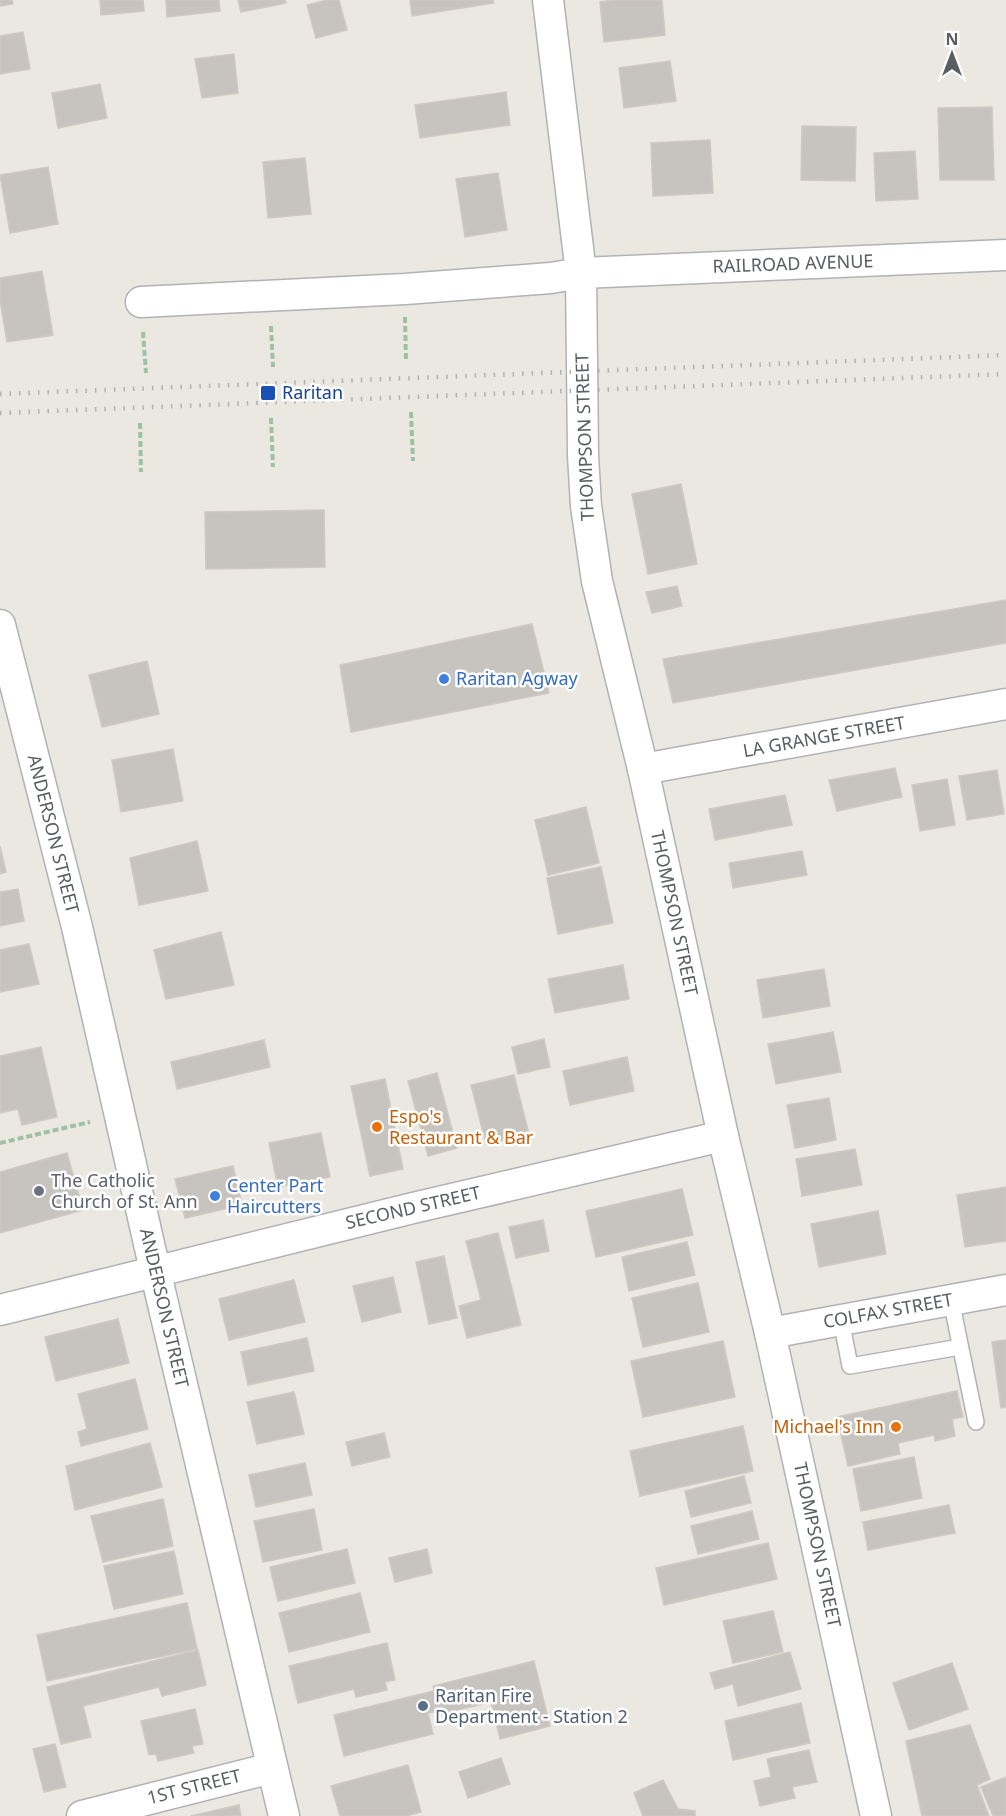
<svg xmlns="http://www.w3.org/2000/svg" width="1006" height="1816" font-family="'Noto Sans',sans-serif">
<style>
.building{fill:#c7c3bf;stroke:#cfc9c1;stroke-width:1.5}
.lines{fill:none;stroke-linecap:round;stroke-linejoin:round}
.service-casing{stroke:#afb3b6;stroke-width:18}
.minor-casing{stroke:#afb3b6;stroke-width:33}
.path{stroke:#9dc2a1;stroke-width:4;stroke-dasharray:6 3;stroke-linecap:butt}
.service{stroke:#fff;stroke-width:15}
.minor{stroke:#fff;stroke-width:30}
.rail{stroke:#b0b1b1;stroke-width:4.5;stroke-dasharray:1.5 8;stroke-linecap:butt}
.transit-dot{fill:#1a4fb4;stroke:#fff;stroke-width:2}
.shop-dot{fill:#3f7fe0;stroke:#fff;stroke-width:2}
.food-dot{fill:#e8710a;stroke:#fff;stroke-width:2}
.worship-dot{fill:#6b7280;stroke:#fff;stroke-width:2}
.service-dot{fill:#5c6f8a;stroke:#fff;stroke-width:2}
.labels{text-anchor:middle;stroke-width:5;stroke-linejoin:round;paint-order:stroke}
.street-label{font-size:18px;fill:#5a5e61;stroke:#fff}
.transit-label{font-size:18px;fill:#164399;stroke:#fff;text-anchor:start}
.shop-label{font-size:18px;fill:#366cbe;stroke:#fff;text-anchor:start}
.food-label{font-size:18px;fill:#c56008;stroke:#fff;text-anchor:start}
.worship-label{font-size:18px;fill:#5b616d;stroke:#fff;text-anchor:start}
.service-label{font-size:18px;fill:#4e5e75;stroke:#fff;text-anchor:start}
</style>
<rect width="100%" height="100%" fill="#ebe8e2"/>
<g class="building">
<polygon points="0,0 12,0 13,4 0,6"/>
<polygon points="100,0 143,0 144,11 101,15"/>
<polygon points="166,0 219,0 220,11 167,17"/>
<polygon points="238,0 285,0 286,3 241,12"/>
<polygon points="327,0 339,0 347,30 316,38 307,5"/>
<polygon points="410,0 493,0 494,3 412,16"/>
<polygon points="615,0 662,0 665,35 604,42 600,2"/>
<polygon points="23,32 30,69 0,74 0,36"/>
<polygon points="234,54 238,93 202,98 195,59"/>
<polygon points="670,61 676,101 624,108 619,68"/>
<polygon points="100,84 107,118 58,128 52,93"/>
<polygon points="506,92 510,125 420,138 415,105"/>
<polygon points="992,107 994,180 940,180 938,108"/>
<polygon points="802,126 856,127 855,181 801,180"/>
<polygon points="710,140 713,193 653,196 651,143"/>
<polygon points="915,151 918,199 876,201 874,153"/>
<polygon points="305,158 311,214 268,218 263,162"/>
<polygon points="48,167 58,224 10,233 0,175"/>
<polygon points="498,173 507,230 465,237 456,179"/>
<polygon points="42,271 53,335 7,342 0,300 0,278"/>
<polygon points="681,484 697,564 648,574 632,494"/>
<polygon points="324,510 325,567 206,569 205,512"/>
<polygon points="677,586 682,606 652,613 646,592"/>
<polygon points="1006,600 1006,643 673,703 663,659"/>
<polygon points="532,624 549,693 351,732 340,665"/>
<polygon points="147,661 159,714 102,727 89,675"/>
<polygon points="173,749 183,801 121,812 112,760"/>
<polygon points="895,768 902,797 837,811 829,780"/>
<polygon points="997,770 1004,814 967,820 959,776"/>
<polygon points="947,779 955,825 920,831 912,785"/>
<polygon points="785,795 792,825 715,840 709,809"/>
<polygon points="586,807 599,863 548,875 535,820"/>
<polygon points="197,841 208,891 139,905 130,858"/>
<polygon points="0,846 6,872 0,874"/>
<polygon points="802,851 807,875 733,888 729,863"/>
<polygon points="601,867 613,923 558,934 547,878"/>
<polygon points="18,889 24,921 0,926 0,892"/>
<polygon points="221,932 234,985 166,999 154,950"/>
<polygon points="29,944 39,984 0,992 0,950"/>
<polygon points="623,965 629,999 555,1013 548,979"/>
<polygon points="824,969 830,1006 763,1018 757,980"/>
<polygon points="833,1032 841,1072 776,1084 768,1044"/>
<polygon points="544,1039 550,1067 518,1074 512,1047"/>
<polygon points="264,1040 270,1067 177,1089 171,1062"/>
<polygon points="41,1047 57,1117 22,1125 18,1109 0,1113 0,1056"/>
<polygon points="627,1057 634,1091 570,1105 563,1071"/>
<polygon points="437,1073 457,1148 428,1156 408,1081"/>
<polygon points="514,1075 529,1134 486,1144 471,1085"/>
<polygon points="385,1079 403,1169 370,1176 351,1086"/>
<polygon points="829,1098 836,1140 795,1148 787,1105"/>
<polygon points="321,1133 330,1177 278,1187 269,1143"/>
<polygon points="855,1149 862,1185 802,1196 796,1159"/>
<polygon points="67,1153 83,1210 0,1233 0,1172"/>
<polygon points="233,1166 242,1205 185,1218 175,1179"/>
<polygon points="1006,1187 1006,1241 965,1247 957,1195"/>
<polygon points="682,1189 693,1235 596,1257 586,1211"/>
<polygon points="878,1211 886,1254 819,1267 811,1224"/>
<polygon points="543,1220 549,1251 516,1258 509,1227"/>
<polygon points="498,1233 521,1325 467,1338 459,1306 481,1300 466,1241"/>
<polygon points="687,1242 695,1275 629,1291 622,1257"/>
<polygon points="444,1256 457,1318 429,1324 416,1262"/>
<polygon points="393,1277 401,1312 362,1322 353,1286"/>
<polygon points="294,1280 305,1322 229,1340 219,1299"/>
<polygon points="698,1283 709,1332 643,1347 632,1298"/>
<polygon points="118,1319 129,1363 56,1381 45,1337"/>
<polygon points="307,1338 314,1371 248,1385 241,1352"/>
<polygon points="1006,1340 1006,1407 1001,1408 992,1342"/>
<polygon points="723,1341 735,1397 643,1417 631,1361"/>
<polygon points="135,1379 148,1429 81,1446 78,1432 87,1429 78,1394"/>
<polygon points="957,1391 963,1417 952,1419 955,1436 935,1441 934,1435 898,1443 900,1454 848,1466 837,1417"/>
<polygon points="294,1392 304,1434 257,1444 247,1402"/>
<polygon points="743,1426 753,1471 640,1496 630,1451"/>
<polygon points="384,1433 390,1457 352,1466 346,1442"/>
<polygon points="150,1443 162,1487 75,1510 66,1466"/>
<polygon points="914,1457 922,1498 861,1511 853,1469"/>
<polygon points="305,1463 312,1495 256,1507 249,1475"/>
<polygon points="744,1476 751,1503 691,1517 685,1491"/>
<polygon points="163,1499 173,1546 103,1562 91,1516"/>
<polygon points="949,1505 955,1533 868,1550 863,1522"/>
<polygon points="314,1509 322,1550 263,1562 254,1521"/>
<polygon points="752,1511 759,1539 698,1554 691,1526"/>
<polygon points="768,1543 777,1579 664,1605 656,1568"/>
<polygon points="347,1549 355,1583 278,1601 270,1567"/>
<polygon points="427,1549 432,1573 395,1582 389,1558"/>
<polygon points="174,1551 183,1594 114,1609 104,1566"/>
<polygon points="360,1593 370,1632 289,1652 279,1613"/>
<polygon points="187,1603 197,1649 47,1681 37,1635"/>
<polygon points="773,1611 783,1652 733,1663 723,1621"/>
<polygon points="387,1643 395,1680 385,1682 387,1690 356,1697 354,1689 298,1703 289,1666"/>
<polygon points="198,1650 206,1685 162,1696 159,1687 83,1706 91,1737 61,1744 47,1687"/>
<polygon points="790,1652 801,1689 738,1706 733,1684 715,1689 710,1673"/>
<polygon points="534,1661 550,1726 500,1739 491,1702 441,1714 440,1710 428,1713 433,1734 344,1756 334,1715 434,1691 433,1686"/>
<polygon points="952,1663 968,1709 909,1730 893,1683"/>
<polygon points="801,1703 810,1743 733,1760 725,1721"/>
<polygon points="195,1709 203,1744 192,1746 194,1753 158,1761 156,1754 149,1755 141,1721"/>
<polygon points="970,1725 990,1779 977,1785 989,1816 922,1816 906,1741"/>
<polygon points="55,1744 66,1787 44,1792 33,1749"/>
<polygon points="809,1750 817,1782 792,1787 795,1798 760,1806 754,1781 771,1777 767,1759"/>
<polygon points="501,1758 510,1784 468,1798 459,1772"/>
<polygon points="408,1765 421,1812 406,1816 340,1816 331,1786"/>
<polygon points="1006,1777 1006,1816 993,1816 981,1787"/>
<polygon points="663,1780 678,1809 695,1811 695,1816 643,1816 634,1793"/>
<polygon points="239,1805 241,1816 191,1816"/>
</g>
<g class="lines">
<defs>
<g id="service">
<polyline points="951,1300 976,1422"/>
<polyline points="841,1320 850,1366 960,1347"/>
</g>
<g id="minor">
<polyline points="548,0 581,273 583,455 586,506 597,581 643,769 723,1136 770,1333 876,1816"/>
<polyline points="141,302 405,289 551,278 581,273 1006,255"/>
<polyline points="0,625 77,927 155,1270 284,1816"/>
<polyline points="643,769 1006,704"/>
<polyline points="0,1310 413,1208 723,1136"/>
<polyline points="770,1333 1006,1290"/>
<polyline points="82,1816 272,1768"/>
</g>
</defs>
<use href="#service" class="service-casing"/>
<use href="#minor" class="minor-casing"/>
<g class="path">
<polyline points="405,317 406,361"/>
<polyline points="271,326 273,367"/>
<polyline points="143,332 146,373"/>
<polyline points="411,412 413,461"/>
<polyline points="271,418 273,467"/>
<polyline points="140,423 141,472"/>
<polyline points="0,1143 90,1122"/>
</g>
<use href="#service" class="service"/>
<use href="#minor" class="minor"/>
<g class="rail">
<polyline points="0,394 1006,355"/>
<polyline points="0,413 1006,374"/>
</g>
</g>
<rect class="transit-dot" x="260" y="385" width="16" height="16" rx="3"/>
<g class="shop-dot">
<circle cx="444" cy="679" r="6"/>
<circle cx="215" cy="1196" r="6"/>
</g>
<g class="food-dot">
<circle cx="377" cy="1127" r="6"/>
<circle cx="896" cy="1427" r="6"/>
</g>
<circle class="worship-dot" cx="39" cy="1191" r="6"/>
<circle class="service-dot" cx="423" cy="1706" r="6"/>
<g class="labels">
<g class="street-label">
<text transform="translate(793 264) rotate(-2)" y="6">RAILROAD AVENUE</text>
<text transform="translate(585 437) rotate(-92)" y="6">THOMPSON STREET</text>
<text transform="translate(824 737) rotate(-10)" y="6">LA GRANGE STREET</text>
<text transform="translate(53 834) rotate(76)" y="6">ANDERSON STREET</text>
<text transform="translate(674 913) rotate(78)" y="6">THOMPSON STREET</text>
<text transform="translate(413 1208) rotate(-13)" y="6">SECOND STREET</text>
<text transform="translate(164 1308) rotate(77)" y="6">ANDERSON STREET</text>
<text transform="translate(888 1311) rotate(-10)" y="6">COLFAX STREET</text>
<text transform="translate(817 1545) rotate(78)" y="6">THOMPSON STREET</text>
<text transform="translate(194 1787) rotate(-14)" y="6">1ST STREET</text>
</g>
<g class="transit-label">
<text x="282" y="399">Raritan</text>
</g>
<g class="shop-label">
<text x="456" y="685">Raritan Agway</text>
<text x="227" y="1192">Center Part<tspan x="227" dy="21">Haircutters</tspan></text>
</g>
<g class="food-label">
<text x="389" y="1123">Espo's<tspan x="389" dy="21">Restaurant &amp; Bar</tspan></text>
<text x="884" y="1433" text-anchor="end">Michael's Inn</text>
</g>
<g class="worship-label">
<text x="51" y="1187">The Catholic<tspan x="51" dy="21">Church of St. Ann</tspan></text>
</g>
<g class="service-label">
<text x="435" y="1702">Raritan Fire<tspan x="435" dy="21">Department - Station 2</tspan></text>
</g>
</g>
<g transform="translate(952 54)" stroke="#ffffff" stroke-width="4.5" paint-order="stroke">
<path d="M0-4.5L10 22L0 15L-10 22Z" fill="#5a5e61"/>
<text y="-9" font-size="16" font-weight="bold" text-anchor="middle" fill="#5a5e61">N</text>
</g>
</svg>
